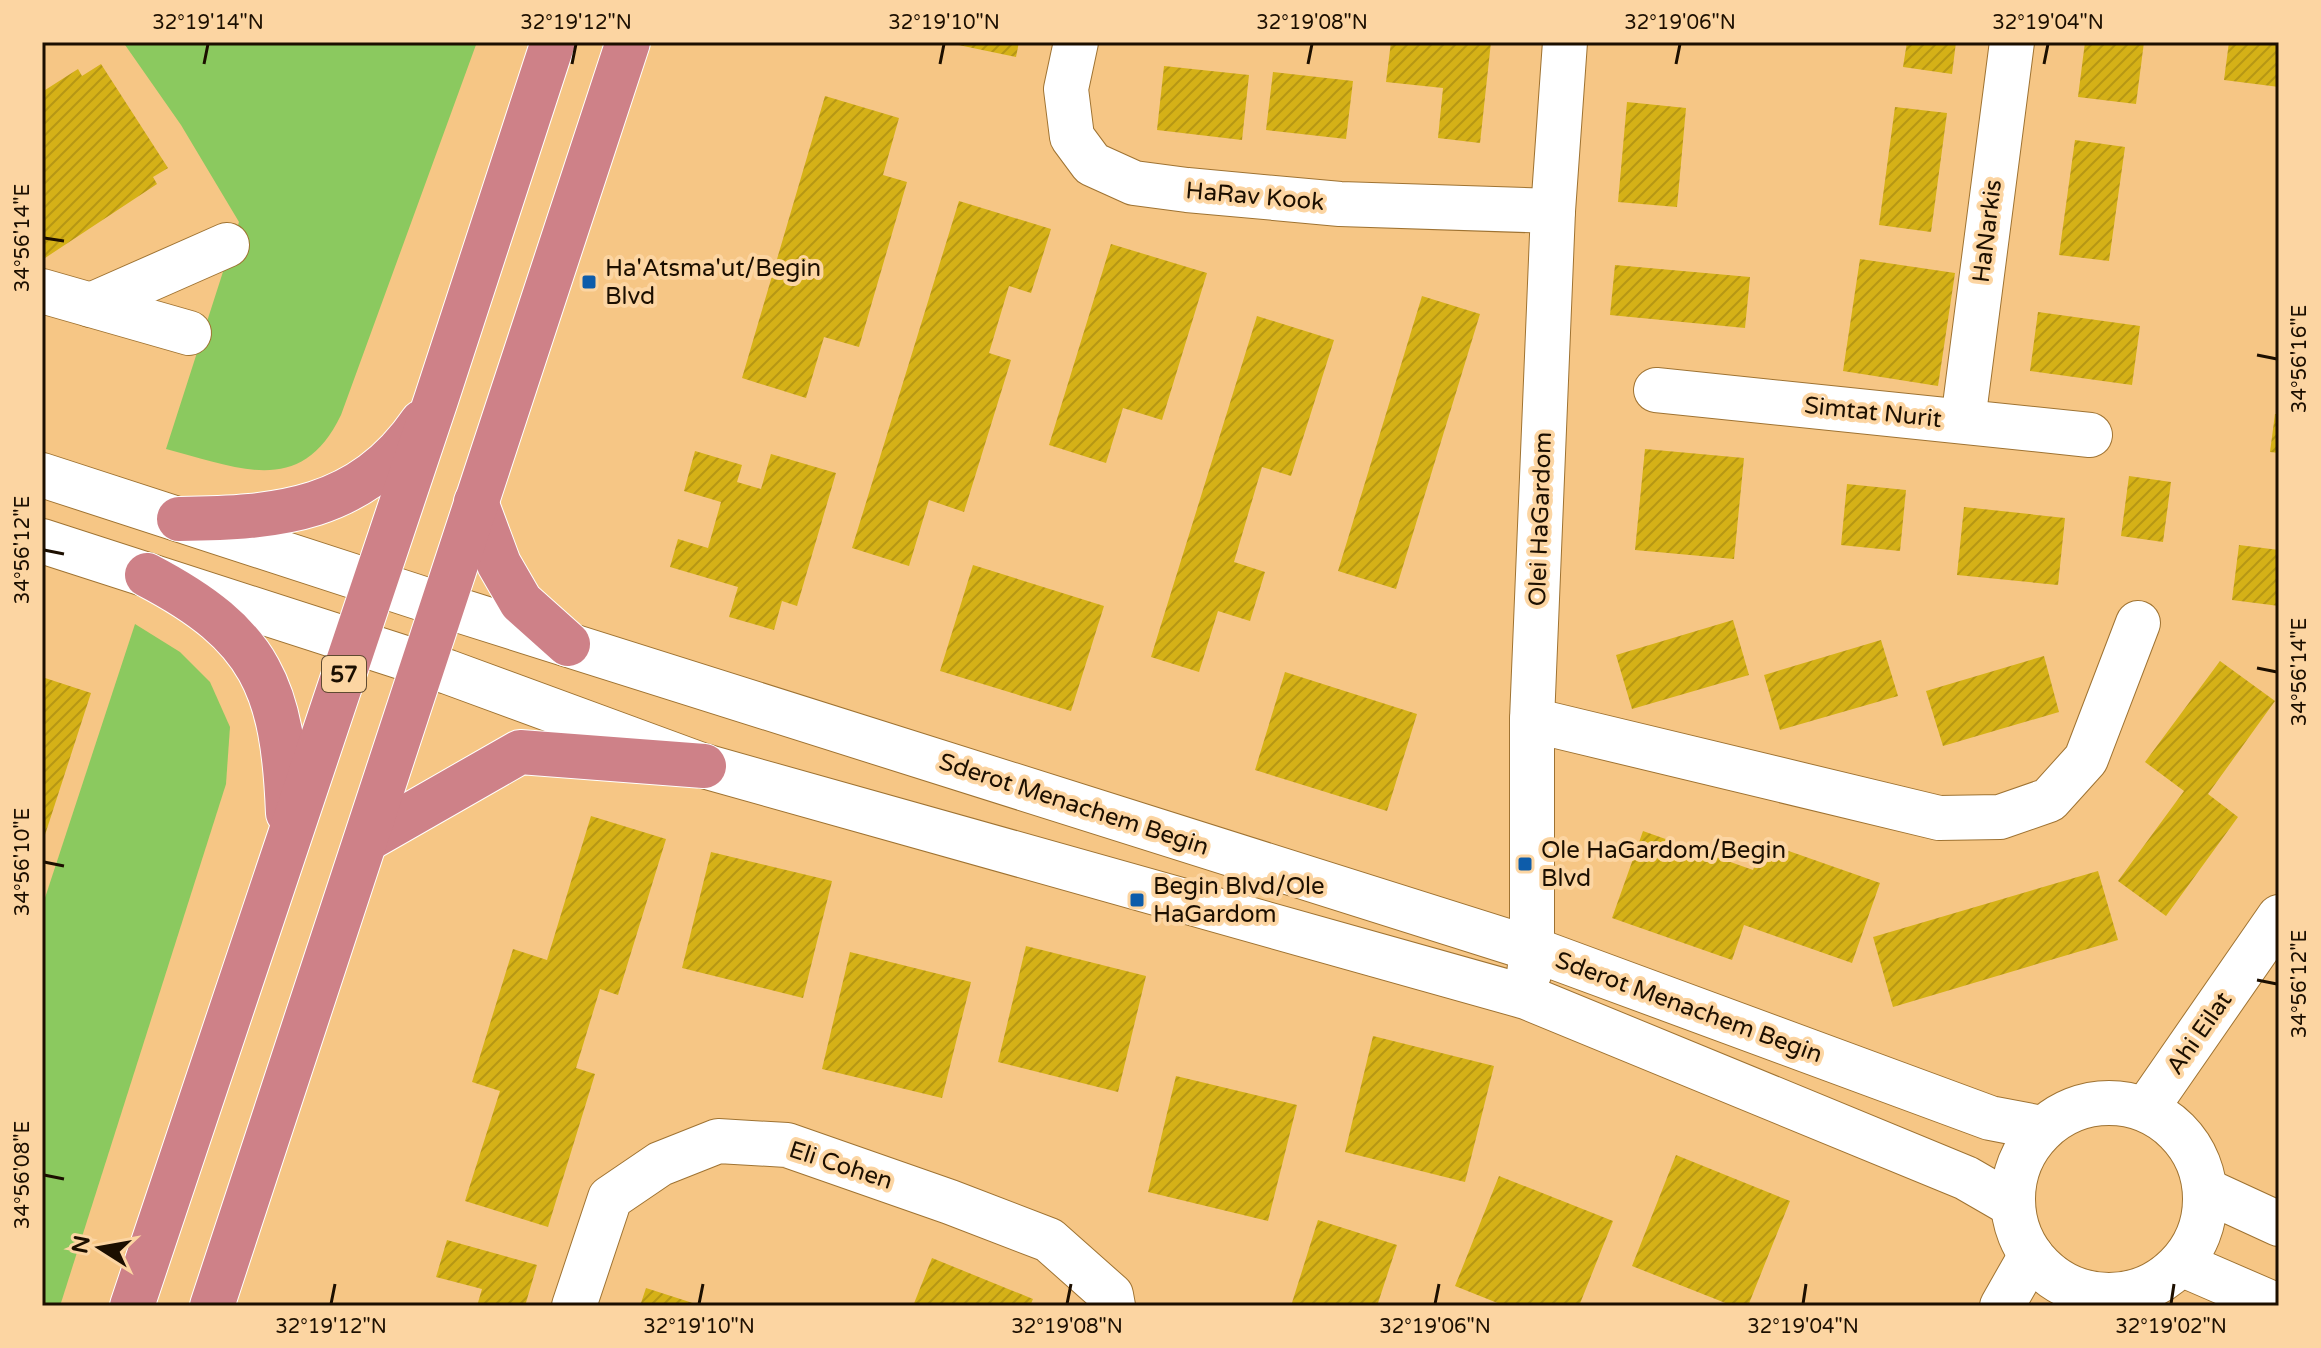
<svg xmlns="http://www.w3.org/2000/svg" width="2321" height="1348" font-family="'Varela Round',sans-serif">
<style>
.green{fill:#8bc95f}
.building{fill:url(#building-hatch)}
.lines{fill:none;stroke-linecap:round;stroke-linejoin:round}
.minor-casing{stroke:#9f7332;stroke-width:46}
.highway-casing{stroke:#fff;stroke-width:46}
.minor{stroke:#fff;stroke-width:44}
.highway{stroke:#ce8188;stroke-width:44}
.ticks{fill:none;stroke:#1c0f00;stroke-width:3}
.poi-dot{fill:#0d5caa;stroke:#fcd5a2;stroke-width:3}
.labels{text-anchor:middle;stroke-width:8;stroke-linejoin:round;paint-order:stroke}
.shield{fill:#fcd5a2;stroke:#5f4a31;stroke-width:2}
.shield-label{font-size:22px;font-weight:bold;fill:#1c0f00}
.street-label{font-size:24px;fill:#1c0f00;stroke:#fcd5a2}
.poi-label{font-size:24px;fill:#1c0f00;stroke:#fcd5a2;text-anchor:start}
.neatline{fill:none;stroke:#1c0f00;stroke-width:3}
.ticks-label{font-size:20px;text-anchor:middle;fill:#1c0f00}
</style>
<defs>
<pattern id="building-hatch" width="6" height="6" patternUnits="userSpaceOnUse" patternTransform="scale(2)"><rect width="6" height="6" fill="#d5b117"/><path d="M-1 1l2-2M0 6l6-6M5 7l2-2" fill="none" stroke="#b69714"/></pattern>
</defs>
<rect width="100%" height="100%" fill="#f6c685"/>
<g class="green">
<path d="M123 42H477L341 415C301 499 237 467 166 449L239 222 181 125Z"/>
<polygon points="135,624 180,652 210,682 230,727 226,784 60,1306 42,1306 42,907"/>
</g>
<g class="building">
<polygon points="944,42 1019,42 1016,57"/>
<polygon points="1391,42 1491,42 1480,143 1438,138 1443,88 1386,82"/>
<polygon points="1907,42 1956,42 1952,74 1903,67"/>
<polygon points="2085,42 2144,42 2136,104 2078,97"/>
<polygon points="2229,42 2279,42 2279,87 2224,80"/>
<polygon points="101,64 168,168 153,177 157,184 42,260 42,92 78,69 82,76"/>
<polygon points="1164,66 1249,75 1242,140 1157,130"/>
<polygon points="1273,72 1353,81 1346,139 1266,130"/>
<polygon points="825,96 899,118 883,175 907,182 859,347 824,337 806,398 742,378"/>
<polygon points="1627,102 1686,108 1677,207 1618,202"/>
<polygon points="1895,107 1947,113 1931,232 1879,225"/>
<polygon points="2075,140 2125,147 2109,261 2059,255"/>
<polygon points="959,201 1051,229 1031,293 1009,286 989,353 1011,360 964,512 929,500 909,566 852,548"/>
<polygon points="1111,244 1207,273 1162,420 1123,408 1106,463 1049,445"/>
<polygon points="1860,259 1955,273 1938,386 1843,371"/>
<polygon points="1615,265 1750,277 1745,328 1610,315"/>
<polygon points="1422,296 1480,314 1396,589 1338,571"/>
<polygon points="2038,312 2140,326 2132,385 2030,371"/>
<polygon points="1257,316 1334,340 1291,476 1262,467 1234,562 1265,572 1250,621 1218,611 1199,672 1151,657"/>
<polygon points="2275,414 2279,414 2279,453 2270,452"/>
<polygon points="1645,449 1744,458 1734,559 1635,550"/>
<polygon points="695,451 742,465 737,482 761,489 771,454 836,473 797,606 782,601 774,630 729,617 738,587 670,567 678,539 708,548 721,502 684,491"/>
<polygon points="2129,476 2171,482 2163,542 2121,536"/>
<polygon points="1847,484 1906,490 1900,551 1841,545"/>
<polygon points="1964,507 2065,518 2058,585 1957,575"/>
<polygon points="2239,545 2279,550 2279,606 2232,600"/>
<polygon points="973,565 1104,606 1071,711 940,671"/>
<polygon points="1733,620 1749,675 1632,709 1616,655"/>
<polygon points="1881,640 1898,696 1780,730 1764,675"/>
<polygon points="2044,656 2059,712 1943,746 1926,691"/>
<polygon points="2220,661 2275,701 2208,794 2238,817 2166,916 2118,881 2184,791 2145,762"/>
<polygon points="1285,672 1417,714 1387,811 1255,770"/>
<polygon points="42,677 91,693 43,841 42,841"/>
<polygon points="591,816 666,839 618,995 600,989 576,1068 595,1074 548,1227 465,1201 500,1091 472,1082 513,949 547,960"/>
<polygon points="1643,831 1753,870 1763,842 1880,883 1852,963 1744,925 1732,960 1612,918"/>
<polygon points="711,852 832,881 803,998 682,968"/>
<polygon points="2098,871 2118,940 1893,1007 1873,937"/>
<polygon points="1026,946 1146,976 1118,1092 998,1062"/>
<polygon points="850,952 971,982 942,1098 822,1069"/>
<polygon points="1373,1036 1494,1066 1465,1182 1345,1152"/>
<polygon points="1176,1076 1297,1105 1268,1221 1148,1192"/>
<polygon points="1676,1155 1790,1201 1748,1306 1733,1306 1632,1266"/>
<polygon points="1499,1176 1613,1221 1579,1306 1505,1306 1455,1286"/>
<polygon points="1318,1220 1397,1245 1377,1306 1291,1306"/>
<polygon points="447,1240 537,1265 525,1306 477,1306 482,1289 436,1277"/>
<polygon points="932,1258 1033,1299 1030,1306 913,1306"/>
<polygon points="646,1288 699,1305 699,1306 640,1306"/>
</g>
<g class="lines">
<defs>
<g id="minor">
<polyline points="1076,42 1066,89 1072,137 1092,164 1134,183 1187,190 1340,204 1553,211"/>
<polyline points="42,291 189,333"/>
<polyline points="91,305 227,245"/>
<polyline points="1656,390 2090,435"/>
<polyline points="1963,421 2012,42"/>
<polyline points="42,475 442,605 1532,949 1990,1118 2042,1128"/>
<polyline points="42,541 448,672 704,766 1526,997 1966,1178 2011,1204"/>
<polyline points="1532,720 1939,818 2000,817 2049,800 2086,759 2138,623"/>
<polyline points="1529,974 1532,949 1532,720 1553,211 1565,42"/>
<circle cx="2109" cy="1199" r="96"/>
<polyline points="2146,1109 2279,917"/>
<polyline points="2205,1190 2279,1224"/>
<polyline points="2181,1264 2278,1306"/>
<polyline points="574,1306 610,1198 660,1164 718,1141 787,1145 950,1202 1049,1240 1111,1295 1113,1306"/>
<polyline points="2002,1306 2031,1255"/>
</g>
<g id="highway">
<polyline points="476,502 499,564 521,602 568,644"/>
<path d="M179 519C278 518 361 511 422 422"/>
<path d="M147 575C262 635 283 688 288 813"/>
<polyline points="368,839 520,752 704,766"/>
<polyline points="132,1306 436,400 553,42"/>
<polyline points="212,1306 628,42"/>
</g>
</defs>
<use href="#minor" class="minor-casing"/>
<use href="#highway" class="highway-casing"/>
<use href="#minor" class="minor"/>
<use href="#highway" class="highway"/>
</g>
<path class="ticks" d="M204 64 208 44M572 64 576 44M940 64 944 44M1308 64 1312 44M1676 64 1680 44M2044 64 2048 44M44 238 64 241M2257 355 2277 359M44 550 64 554M2257 668 2277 672M44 862 64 866M2257 980 2277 984M44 1175 64 1179M331 1304 335 1284M699 1304 703 1284M1067 1304 1071 1284M1435 1304 1439 1284M1803 1304 1806 1284M2171 1304 2174 1284"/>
<g class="poi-dot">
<rect x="581" y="274" width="16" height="16" rx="4"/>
<rect x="1517" y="856" width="16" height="16" rx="4"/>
<rect x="1129" y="892" width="16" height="16" rx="4"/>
</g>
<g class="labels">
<rect class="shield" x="322" y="656" width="44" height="36" rx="6"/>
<g class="shield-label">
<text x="344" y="682">57</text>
</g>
<g class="street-label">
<text transform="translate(1255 196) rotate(5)" y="8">HaRav Kook</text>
<text transform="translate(1987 231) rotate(-83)" y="8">HaNarkis</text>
<text transform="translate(1873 412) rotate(6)" y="8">Simtat Nurit</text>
<text transform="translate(1540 519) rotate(-88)" y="8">Olei HaGardom</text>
<text transform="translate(1074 804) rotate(18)" y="8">Sderot Menachem Begin</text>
<text transform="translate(1689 1007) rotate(20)" y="8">Sderot Menachem Begin</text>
<text transform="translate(2199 1033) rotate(-55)" y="8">Ahi Eilat</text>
<text transform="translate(841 1165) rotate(18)" y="8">Eli Cohen</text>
</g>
<g class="poi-label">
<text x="605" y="276">Ha'Atsma'ut/Begin<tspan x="605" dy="28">Blvd</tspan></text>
<text x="1541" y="858">Ole HaGardom/Begin<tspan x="1541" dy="28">Blvd</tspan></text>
<text x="1153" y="894">Begin Blvd/Ole<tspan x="1153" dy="28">HaGardom</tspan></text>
</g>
</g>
<rect width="2321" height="1348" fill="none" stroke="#fcd5a2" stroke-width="88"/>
<g transform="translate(100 1248) rotate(281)" stroke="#fcd5a2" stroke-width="6" paint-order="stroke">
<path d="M0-6L14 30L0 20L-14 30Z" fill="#1c0f00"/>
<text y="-12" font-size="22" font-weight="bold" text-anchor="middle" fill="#1c0f00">N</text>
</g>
<rect x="44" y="44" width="2233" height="1260" class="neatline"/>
<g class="ticks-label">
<text x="208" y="29">32°19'14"N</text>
<text x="576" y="29">32°19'12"N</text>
<text x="944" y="29">32°19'10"N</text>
<text x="1312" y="29">32°19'08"N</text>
<text x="1680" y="29">32°19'06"N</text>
<text x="2048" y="29">32°19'04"N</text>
<text transform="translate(22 238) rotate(-90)" y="7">34°56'14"E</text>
<text transform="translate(2299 359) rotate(-90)" y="7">34°56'16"E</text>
<text transform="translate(22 550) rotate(-90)" y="7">34°56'12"E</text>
<text transform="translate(2299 672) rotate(-90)" y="7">34°56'14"E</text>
<text transform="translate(22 862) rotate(-90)" y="7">34°56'10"E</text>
<text transform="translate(2299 984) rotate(-90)" y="7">34°56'12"E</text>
<text transform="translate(22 1175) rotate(-90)" y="7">34°56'08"E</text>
<text x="331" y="1333">32°19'12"N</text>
<text x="699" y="1333">32°19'10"N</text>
<text x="1067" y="1333">32°19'08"N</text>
<text x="1435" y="1333">32°19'06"N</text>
<text x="1803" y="1333">32°19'04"N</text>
<text x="2171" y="1333">32°19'02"N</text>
</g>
</svg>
